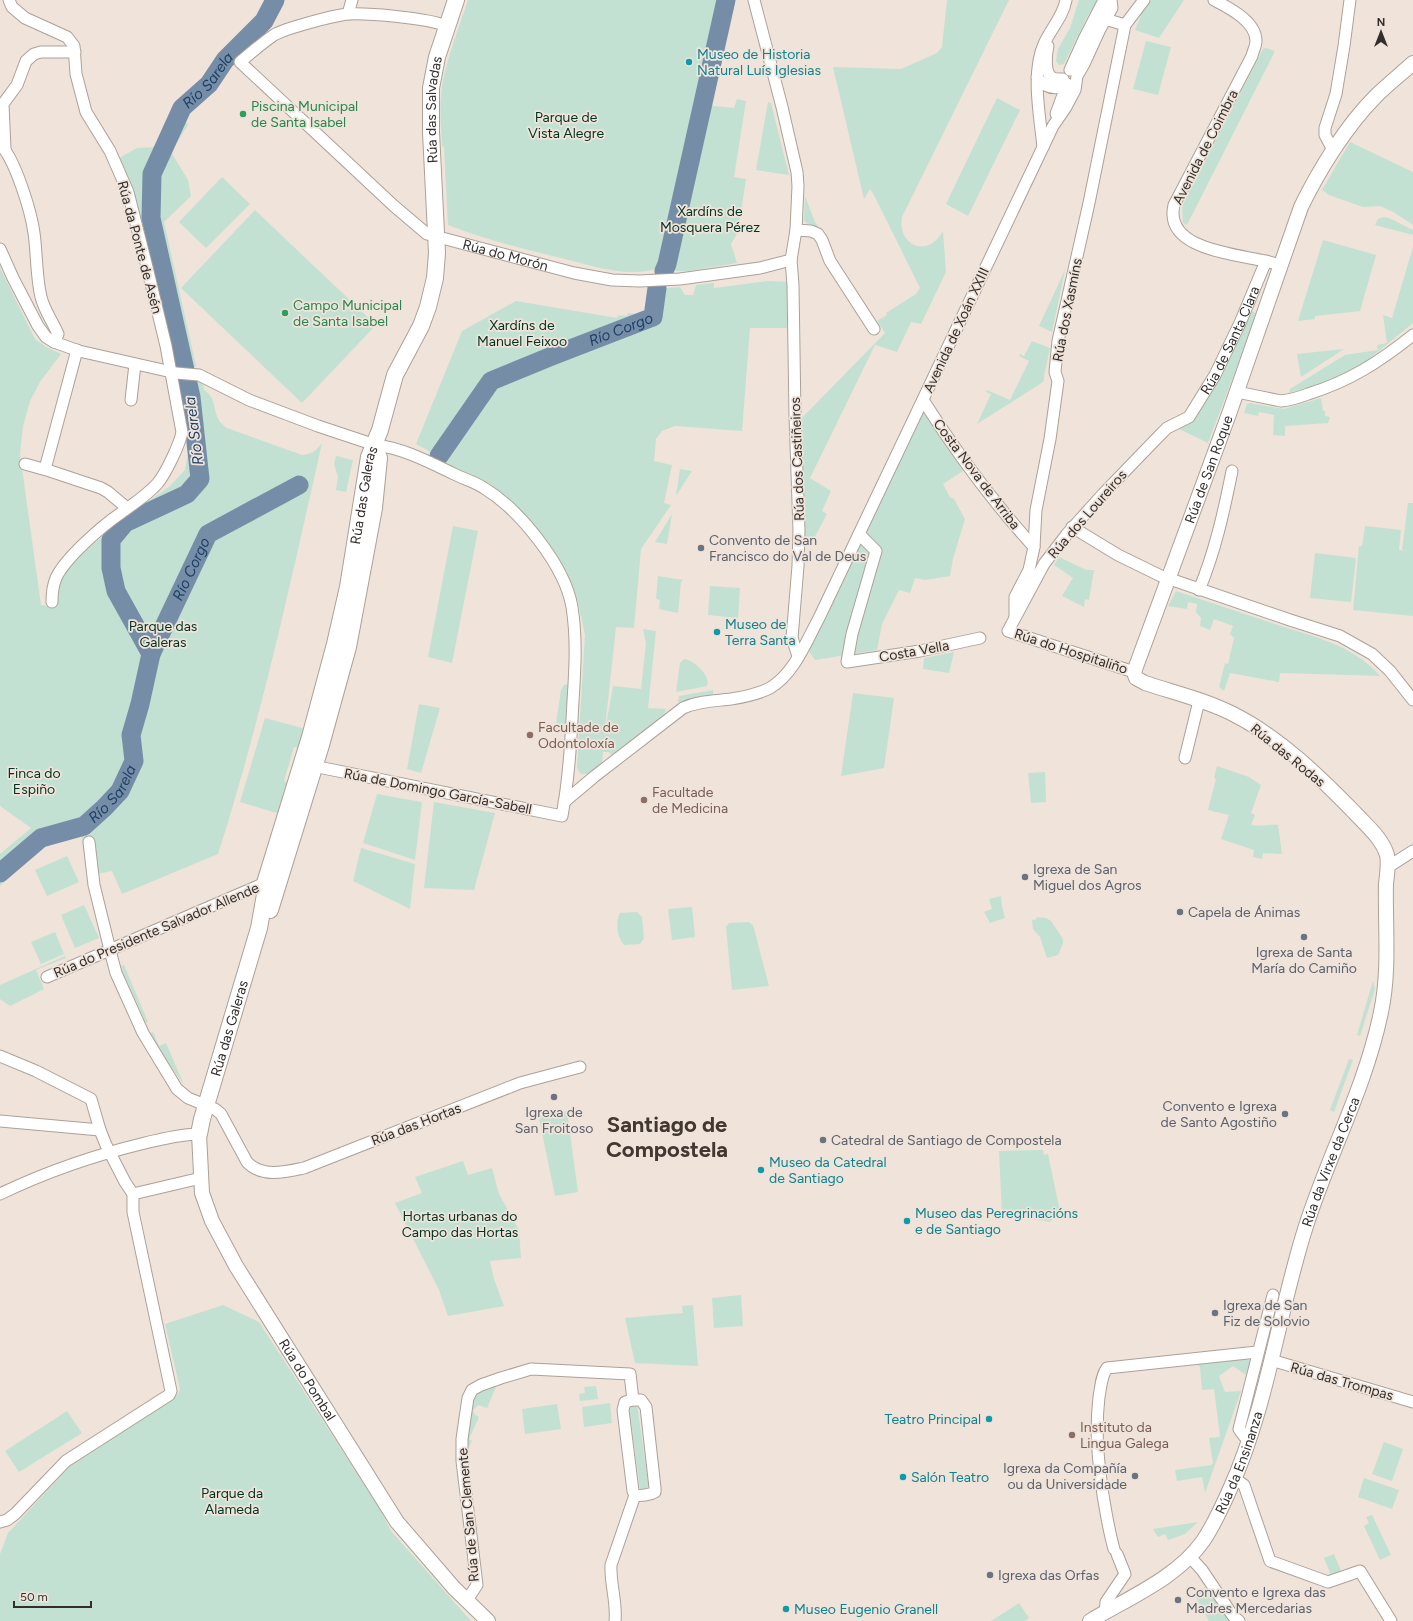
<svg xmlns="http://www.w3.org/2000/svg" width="1413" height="1621" font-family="Figtree,sans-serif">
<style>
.green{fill:#c3e1d2}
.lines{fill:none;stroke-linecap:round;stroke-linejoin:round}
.river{stroke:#768da7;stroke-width:19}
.minor-casing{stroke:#aca198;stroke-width:13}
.tertiary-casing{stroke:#aca198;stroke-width:16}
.secondary-casing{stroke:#aca198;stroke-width:18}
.minor{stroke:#fff;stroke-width:11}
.tertiary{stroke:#fff;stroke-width:14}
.secondary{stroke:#fff;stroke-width:16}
.culture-dot{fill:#0f9aa8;stroke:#efe3da;stroke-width:1.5}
.leisure-dot{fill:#2e9e5b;stroke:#efe3da;stroke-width:1.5}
.worship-dot{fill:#6b7280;stroke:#efe3da;stroke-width:1.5}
.education-dot{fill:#8d6e63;stroke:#efe3da;stroke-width:1.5}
.labels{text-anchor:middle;stroke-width:3.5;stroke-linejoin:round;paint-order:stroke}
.culture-label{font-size:14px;fill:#0d838f;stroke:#efe3da;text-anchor:start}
.leisure-label{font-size:14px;fill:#27864d;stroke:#efe3da;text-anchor:start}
.street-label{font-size:14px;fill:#332e2b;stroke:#efe3da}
.park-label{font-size:14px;fill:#003321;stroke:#efe3da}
.worship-label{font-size:14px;fill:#5b616d;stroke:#efe3da;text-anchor:start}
.education-label{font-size:14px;fill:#785e54;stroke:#efe3da;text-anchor:start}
.water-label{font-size:15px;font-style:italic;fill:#1c3f64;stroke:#efe3da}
.town-label{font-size:22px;font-weight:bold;fill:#423831;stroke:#efe3da}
</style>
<rect width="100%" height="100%" fill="#efe3da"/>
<g class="green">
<path d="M468 0H722L659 268C627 279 590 265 557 257 520 248 484 239 448 225L444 148 442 145C441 126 439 106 442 86 447 57 459 28 468 0Z"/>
<path d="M947 0H1009L902 217C897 246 928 259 943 231L946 272 921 324 911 322 897 352 875 345 810 478 831 491 822 511 827 514 811 544 805 542 802 480V418L885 333 877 321 887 315 886 313 916 294 920 288 875 197 870 189 864 199 833 67 901 69 937 53 942 47Z"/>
<polygon points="1079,0 1098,0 1087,17 1066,60 1064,64 1059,65 1056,61 1058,49 1070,28"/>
<polygon points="1151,0 1184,0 1159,38 1135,30 1142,13"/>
<polygon points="1146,41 1171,47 1158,95 1133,89"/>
<polygon points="1266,48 1275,51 1187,225 1183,223 1182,206 1263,49"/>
<polygon points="997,98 1020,110 968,216 946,204"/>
<polygon points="737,99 746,101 734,177 746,179 738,232 731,244 737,263 689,271 668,271 705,105 734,108"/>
<polygon points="768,102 771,103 789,175 756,170"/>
<polygon points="182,116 188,125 171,152 188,180 191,196 164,222 196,366 189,370 178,369 163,315 143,228 132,190 119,158 137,148 158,147"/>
<polygon points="1350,142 1413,172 1413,225 1395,213 1380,206 1363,207 1329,195 1322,190"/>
<polygon points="222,177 250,204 206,248 179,222"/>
<polygon points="805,196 815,222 820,229 806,223 804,220"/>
<polygon points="255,210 376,325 302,403 181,288"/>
<polygon points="1384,217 1389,218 1413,230 1413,235 1375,225 1378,219"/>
<polygon points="1323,240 1376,255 1360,311 1315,316 1315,319 1298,321"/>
<polygon points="1413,247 1413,323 1364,363 1328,381 1289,393 1290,389 1345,355 1378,350 1377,345 1387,343 1383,315 1392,318"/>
<path d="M0 268 35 339 46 347 61 354 40 382 30 401 23 426 20 454 41 605 49 606 60 580 70 566 85 551 102 537 105 530 126 513 150 500 170 486 185 470 189 449 186 420 181 393 182 382 184 379 194 378 203 384 204 390C220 400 209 416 227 428L302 455C312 454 316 451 322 443 291 581 261 720 218 854L122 894 112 871 87 876 81 834C76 834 70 833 66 834 42 839 18 870 0 886V854L31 828 0 806Z"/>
<polygon points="1065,270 1052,332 1039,326"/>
<polygon points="768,281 789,282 787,328 750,328 742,431 675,426 662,431 656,439 654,461 672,465 664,503 671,505 641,549 634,628 616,627 604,737 613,686 641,689 646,644 643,629 656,631 648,708 666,709 664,715 612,756 609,752 603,752 602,764 588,774 581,774 578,770 577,768 585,635 578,602 566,571 538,530 488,482 442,464 442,457 492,384 656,318 658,289 680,287 685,295 693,295 696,285 714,283 714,288"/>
<polygon points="516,301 617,318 618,315 627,316 628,313 645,315 486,379 436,455 416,444 462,331"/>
<polygon points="1251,311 1257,314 1208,443 1177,428 1205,399 1237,344"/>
<polygon points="1032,341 1050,348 1043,382 977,424 991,394 986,392 987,390 1010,400 1029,361 1019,356 1020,354 1024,356"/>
<polygon points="1344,349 1301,377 1297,354"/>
<polygon points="1321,398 1323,411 1325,411 1325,416 1330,417 1328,423 1285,426 1285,436 1273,435 1274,415 1259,412 1258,416 1244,413 1247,404 1250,403 1284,409"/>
<polygon points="924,413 928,414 966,469 943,484 950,497 954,499 965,519 953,559 950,576 925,580 915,578 910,593 899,590 882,624 877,650 815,660 809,651 810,646 921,414"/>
<polygon points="336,456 353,460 346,492 336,490 338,477 334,464"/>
<polygon points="680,469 692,471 676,496"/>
<polygon points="1408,503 1413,503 1413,616 1353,610 1359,546 1362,546 1365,526 1401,530 1399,550 1409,551 1402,550"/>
<polygon points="672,514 667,544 655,542"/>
<polygon points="453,526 478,531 452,663 428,657"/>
<polygon points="1315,553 1356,558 1351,602 1310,598"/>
<polygon points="1059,557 1086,570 1094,570 1089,600 1085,599 1084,607 1062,596 1073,578 1054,565"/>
<polygon points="658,576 683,580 681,582 678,613 659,609 660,600 656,599"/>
<polygon points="710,586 740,588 738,618 708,615"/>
<path d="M1176 591C1208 602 1240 612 1272 623 1310 636 1353 644 1380 676L1280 673 1279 682 1230 673 1224 691 1219 687 1225 663 1228 664 1234 638 1230 634 1233 626 1214 619 1210 630 1200 626 1201 618 1196 612 1197 604 1188 602 1187 609 1168 606Z"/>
<polygon points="954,652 949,673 923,669 924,658"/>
<path d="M684 659C694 660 711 676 707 686L676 692 680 663Z"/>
<polygon points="569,684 565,733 555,731 561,690 564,685"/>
<polygon points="713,690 713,696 678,702 679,696"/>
<polygon points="853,693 894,698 884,768 841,776"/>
<polygon points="419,704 440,708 421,773 407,769"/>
<polygon points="265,718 306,729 300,748 294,747 284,781 289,783 280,814 240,802"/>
<path d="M1217 766 1249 777 1261 785 1251 813 1255 815 1251 825C1261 827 1269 824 1278 825L1282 854 1263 853 1262 859 1253 857 1254 850 1221 839 1229 815 1208 810 1216 779 1214 778Z"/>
<polygon points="1045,772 1046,802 1031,803 1028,773"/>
<polygon points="377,794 422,802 415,860 363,843"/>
<polygon points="434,802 495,813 474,890 424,888"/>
<polygon points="361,848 415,864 410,909 353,881"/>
<polygon points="67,856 79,882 47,896 35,870"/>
<polygon points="1001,896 1002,906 1005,918 990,923 984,912 992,909 989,899"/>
<polygon points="84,905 99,938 75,948 61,915"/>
<polygon points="692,907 695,937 672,940 668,909"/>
<path d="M637 912 642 917 644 938 640 944 624 945C617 938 615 922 620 913Z"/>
<polygon points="1036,917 1046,918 1051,921 1063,939 1063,943 1058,955 1047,958 1040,937 1033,929 1032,920 1037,919"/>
<polygon points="749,922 753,925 769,986 732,990 726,927 729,923"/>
<polygon points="55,932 64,954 41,964 31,942"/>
<polygon points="65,956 66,958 36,970 44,989 10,1006 0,999 0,985"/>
<polygon points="124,965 148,1022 146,1023 122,970 121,966"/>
<polygon points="1373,981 1375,989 1360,1036 1357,1035"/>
<polygon points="153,1032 159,1046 166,1043 184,1085 157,1047 151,1033"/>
<polygon points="1349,1059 1353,1060 1334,1112 1330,1110"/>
<polygon points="567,1111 578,1192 555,1196 539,1118"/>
<polygon points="1043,1150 1044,1155 1048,1154 1059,1207 1062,1208 1050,1222 1002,1214 999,1151"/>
<polygon points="463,1161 468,1175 492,1168 499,1194 519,1230 521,1258 490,1261 494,1279 504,1306 448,1316 439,1290 395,1203 422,1193 415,1177"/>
<polygon points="741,1295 743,1326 714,1328 712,1298"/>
<polygon points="223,1305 259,1322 380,1509 391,1531 471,1621 0,1621 0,1554 8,1533 73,1463 178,1394 180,1389 165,1324"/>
<polygon points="693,1305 698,1366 635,1363 625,1318 683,1313 682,1306"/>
<polygon points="1251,1359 1246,1375 1233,1366 1219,1376 1225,1392 1241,1391 1205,1493 1202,1477 1177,1481 1175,1470 1211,1465 1213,1463 1209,1438 1220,1437 1214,1389 1202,1390 1200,1367 1197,1364"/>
<polygon points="492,1386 496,1387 487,1408 478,1405 473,1410 475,1415 479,1417 469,1439 472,1441 466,1452 467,1432 474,1399 477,1394"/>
<polygon points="596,1386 598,1399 580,1401 579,1394 585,1393 584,1387"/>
<polygon points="610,1403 612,1423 584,1427 582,1407"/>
<polygon points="557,1404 561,1429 525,1434 522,1409"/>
<polygon points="637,1404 649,1488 640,1489 629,1406"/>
<polygon points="67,1411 82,1433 19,1472 5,1451"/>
<polygon points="1384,1442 1403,1449 1392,1481 1372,1474"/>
<polygon points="1364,1478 1399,1490 1392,1509 1358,1497"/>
<polygon points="1372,1515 1391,1555 1380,1560 1364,1526 1369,1523 1366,1517"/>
<polygon points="1198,1522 1185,1534 1168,1540 1165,1534 1158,1537 1153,1529"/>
<polygon points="1334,1554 1341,1571 1331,1575 1324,1558"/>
<polygon points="1208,1586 1232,1621 1209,1621 1194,1594"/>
<polygon points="1019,1603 1029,1618 1025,1621 991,1621"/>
</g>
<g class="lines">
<g class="river">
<polyline points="664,271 667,264 726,0"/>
<path id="s1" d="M439 456 491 381 552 356 653 317 657 288"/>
<path id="s2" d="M151 654 208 534 299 485"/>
<path id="s3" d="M0 873 41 838 84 826 104 808 120 791 134 761 131 735 140 704 151 654 116 591 111 568V540L125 523 187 494 200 479 191 397 151 218 152 174 182 108 209 84 225 60 264 21 275 0"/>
</g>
<defs>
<g id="minor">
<path d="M9 0 12 7 25 18 67 37 74 46 76 74 86 112 110 151 128 192 147 267 166 346 182 432C180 444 165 475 157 484 146 496 133 504 121 513 102 526 65 558 56 578 53 585 52 594 52 602"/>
<polyline points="754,0 782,107 797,172 798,186 796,230 791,260 793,285 795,416 799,530 798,566 792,638 798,656"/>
<path d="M1214 0C1229 8 1256 21 1256 41 1256 46 1253 51 1252 56L1174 205C1163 252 1243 254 1273 263"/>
<polyline points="348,14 352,0"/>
<polyline points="1105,19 1125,25 1144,0"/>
<path id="s4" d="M447 26C427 18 369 13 347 14 332 16 286 28 274 35 262 43 251 53 240 62L394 206 427 234 574 273 612 280 640 281 680 279 760 268 791 260"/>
<path d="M1048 46C1046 54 1044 74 1053 78 1055 79 1060 79 1063 79"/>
<polyline points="1070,70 1084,39 1103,2 1106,0"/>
<path d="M1037 77C1043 85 1050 90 1061 87L1065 83"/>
<polyline points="1056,114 1067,84"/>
<path d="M0 144C15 159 31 211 34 233 37 254 36 276 41 297 44 310 53 322 58 334L54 342"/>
<path d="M1043 147C1040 117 1031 72 1044 44 1051 28 1063 17 1066 0"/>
<polyline points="5,149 3,104 17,85 26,61 34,54 41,52 75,52"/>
<polyline points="1333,150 1325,135 1325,128 1336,94 1344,46 1350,0"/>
<polyline points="796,230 811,231 818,234 822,240 830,261 874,329"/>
<path d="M0 249 13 278 38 326 46 337 54 342 79 351 176 373 199 375 249 400 318 426 375 445C403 448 429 462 454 474 464 479 475 482 484 488 520 510 565 566 572 607 577 639 575 670 573 701 571 740 569 778 562 816L323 768 309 763"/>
<path d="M1237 392 1281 401C1291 400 1300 397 1308 394 1350 381 1379 362 1413 335"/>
<polyline points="131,400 135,364"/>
<path d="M923 400C956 452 992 501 1034 547"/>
<polyline points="25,464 50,471 101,488 108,492 127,508"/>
<polyline points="45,469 77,350"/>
<polyline points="1072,527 1118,555 1161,576 1290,620 1340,636 1372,654 1390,671 1413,700"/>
<polyline points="859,534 876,551 852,634 847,662 920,651 980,638"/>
<path d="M1199 590C1215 552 1224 511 1232 471"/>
<polyline points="1015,617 1015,597 1029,570 1034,547 1036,510 1050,439 1058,381 1055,372 1058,341 1089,203 1125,25"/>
<path id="s5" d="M1134 672 1008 631 1044 564 1067 534 1103 494 1158 437 1167 428 1189 417 1215 375 1240 323 1266 261"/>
<polyline points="1185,758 1199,701"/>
<path d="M564 802 595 776 683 708C698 701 715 701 731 699 744 697 758 694 770 688 794 674 806 642 819 618L1053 126 1066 107 1075 90 1077 76 1084 64 1100 29 1112 8 1111 0"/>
<path d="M89 842 94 885 112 958 116 973 143 1033 177 1089 188 1098 215 1109 221 1114 247 1162C262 1178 285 1172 304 1168L520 1083 580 1067"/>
<polyline points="1388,867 1413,851"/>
<polyline points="47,977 265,883"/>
<polyline points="0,1056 36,1071 91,1099 100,1130 106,1145 125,1182 133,1194 133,1212 171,1391 169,1395 66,1461 15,1514 7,1520 0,1522"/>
<polyline points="0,1121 100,1130"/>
<path d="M0 1194C46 1172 95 1155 145 1143 163 1139 180 1134 199 1134"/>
<polyline points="133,1194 201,1178"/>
<polyline points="1271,1360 1413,1402"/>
<path d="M633 1400H641L646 1407 655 1488V1492C650 1495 640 1496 635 1495L633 1491 623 1410 625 1402Z"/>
<polyline points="1250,1440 1244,1436 1239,1429 1273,1295"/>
<polyline points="1235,1479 1244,1485 1270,1561 1328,1582 1360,1571 1391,1621"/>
<path d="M1114 1549C1109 1532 1106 1513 1103 1495 1098 1460 1095 1432 1099 1397 1101 1387 1101 1376 1107 1368L1257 1352"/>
<polyline points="1190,1557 1202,1570 1233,1616 1239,1621"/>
<polyline points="467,1600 477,1585 462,1461 462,1439 465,1418 468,1398 472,1390 481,1385 501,1378 531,1369 630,1374 633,1400"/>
<polyline points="1105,1612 1106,1602 1125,1574 1117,1554"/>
<path d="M615 1621C617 1602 610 1584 611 1565L635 1495"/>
</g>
<g id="tertiary">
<path id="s6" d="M199 1134 202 1193 212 1221 236 1266 397 1522 454 1588 488 1621"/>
<path id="s7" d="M1090 1621C1128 1598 1177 1578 1203 1541 1214 1525 1222 1507 1230 1489 1268 1405 1278 1313 1306 1226 1329 1154 1366 1086 1381 1012 1390 970 1385 926 1386 884 1387 874 1389 864 1387 855 1382 838 1366 825 1355 813 1320 777 1279 737 1233 714 1206 700 1175 693 1145 683L1136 678 1134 672 1229 414 1301 207C1319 170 1346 126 1376 96 1388 84 1401 74 1413 63"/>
</g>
<g id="secondary">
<polyline points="270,910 321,745 348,647 374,508 379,458 377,452"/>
<path id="s8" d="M199 1134 202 1119 259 928 266 889 265 883 310 737 335 644 348 587 369 457 380 430 395 375 421 326 428 307 435 278 437 253 431 132V88L437 57 456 0"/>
</g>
</defs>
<use href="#minor" class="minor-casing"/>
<use href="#tertiary" class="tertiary-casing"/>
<use href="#secondary" class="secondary-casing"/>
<use href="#minor" class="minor"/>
<use href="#tertiary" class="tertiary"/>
<use href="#secondary" class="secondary"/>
</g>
<g class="culture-dot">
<circle cx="689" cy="62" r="4"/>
<circle cx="717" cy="632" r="4"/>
<circle cx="761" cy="1170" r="4"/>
<circle cx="907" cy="1221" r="4"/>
<circle cx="989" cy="1419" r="4"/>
<circle cx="903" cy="1477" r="4"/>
<circle cx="786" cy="1609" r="4"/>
</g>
<g class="leisure-dot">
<circle cx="243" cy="114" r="4"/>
<circle cx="285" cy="313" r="4"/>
</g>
<g class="worship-dot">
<circle cx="701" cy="548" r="4"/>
<circle cx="1025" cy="877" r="4"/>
<circle cx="1180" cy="912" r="4"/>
<circle cx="1304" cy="937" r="4"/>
<circle cx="554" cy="1097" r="4"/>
<circle cx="1285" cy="1114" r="4"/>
<circle cx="823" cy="1140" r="4"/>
<circle cx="1215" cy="1313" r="4"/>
<circle cx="1135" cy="1476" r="4"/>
<circle cx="990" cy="1575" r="4"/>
<circle cx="1178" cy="1600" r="4"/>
</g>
<g class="education-dot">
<circle cx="530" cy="735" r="4"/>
<circle cx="644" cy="800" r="4"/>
<circle cx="1072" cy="1435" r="4"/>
</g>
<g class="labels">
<g class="culture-label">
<text x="697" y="59">Museo de Historia<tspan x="697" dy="16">Natural Luís Iglesias</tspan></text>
<text x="725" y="629">Museo de<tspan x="725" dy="16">Terra Santa</tspan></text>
<text x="769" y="1167">Museo da Catedral<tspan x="769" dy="16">de Santiago</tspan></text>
<text x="915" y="1218">Museo das Peregrinacións<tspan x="915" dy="16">e de Santiago</tspan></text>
<text x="981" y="1424" text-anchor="end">Teatro Principal</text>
<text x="911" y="1482">Salón Teatro</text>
<text x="794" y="1614">Museo Eugenio Granell</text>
</g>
<g class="leisure-label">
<text x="251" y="111">Piscina Municipal<tspan x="251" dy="16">de Santa Isabel</tspan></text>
<text x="293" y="310">Campo Municipal<tspan x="293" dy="16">de Santa Isabel</tspan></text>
</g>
<g class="street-label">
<text dy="5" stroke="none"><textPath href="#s8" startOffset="1060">Rúa das Salvadas</textPath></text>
<text transform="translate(1205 147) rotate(-63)" y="5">Avenida de Coimbra</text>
<text transform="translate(140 247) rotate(75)" y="5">Rúa da Ponte de Asén</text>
<text dy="5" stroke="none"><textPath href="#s4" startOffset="556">Rúa do Morón</textPath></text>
<text transform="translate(1067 310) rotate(-79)" y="5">Rúa dos Xasmíns</text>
<text transform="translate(956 330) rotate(-65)" y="5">Avenida de Xoán XXIII</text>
<text dy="5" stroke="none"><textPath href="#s5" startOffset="504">Rúa de Santa Clara</textPath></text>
<text transform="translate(797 459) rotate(-92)" y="5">Rúa dos Castiñeiros</text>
<text dy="5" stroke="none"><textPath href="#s7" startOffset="1394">Rúa de San Roque</textPath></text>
<text transform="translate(977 474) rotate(53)" y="5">Costa Nova de Arriba</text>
<text dy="5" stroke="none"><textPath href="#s8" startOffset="661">Rúa das Galeras</textPath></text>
<text transform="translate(1087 514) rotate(-49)" y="5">Rúa dos Loureiros</text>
<text transform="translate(914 651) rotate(-10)" y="5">Costa Vella</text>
<text transform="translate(1071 651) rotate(18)" y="5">Rúa do Hospitaliño</text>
<text transform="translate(1288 755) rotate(39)" y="5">Rúa das Rodas</text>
<text transform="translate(438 791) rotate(11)" y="5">Rúa de Domingo García-Sabell</text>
<text transform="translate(156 930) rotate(-23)" y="5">Rúa do Presidente Salvador Allende</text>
<text dy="5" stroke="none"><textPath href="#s8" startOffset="110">Rúa das Galeras</textPath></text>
<text transform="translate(416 1124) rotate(-21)" y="5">Rúa das Hortas</text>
<text dy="5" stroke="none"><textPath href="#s7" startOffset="541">Rúa da Virxe da Cerca</textPath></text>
<text dy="5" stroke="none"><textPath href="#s6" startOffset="274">Rúa do Pombal</textPath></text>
<text transform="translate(1342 1381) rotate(16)" y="5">Rúa das Trompas</text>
<text dy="5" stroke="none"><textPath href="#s7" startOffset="226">Rúa da Ensinanza</textPath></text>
<text transform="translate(468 1515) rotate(-95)" y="5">Rúa de San Clemente</text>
</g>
<g class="park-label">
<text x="566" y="122">Parque de<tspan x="566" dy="16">Vista Alegre</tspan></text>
<text x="710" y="216">Xardíns de<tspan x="710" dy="16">Mosquera Pérez</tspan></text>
<text x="522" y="330">Xardíns de<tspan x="522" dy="16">Manuel Feixoo</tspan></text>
<text x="163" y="631">Parque das<tspan x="163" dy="16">Galeras</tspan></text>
<text x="34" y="778">Finca do<tspan x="34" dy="16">Espiño</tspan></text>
<text x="460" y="1221">Hortas urbanas do<tspan x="460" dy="16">Campo das Hortas</tspan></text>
<text x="232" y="1498">Parque da<tspan x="232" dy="16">Alameda</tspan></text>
</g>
<g class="worship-label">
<text x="709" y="545">Convento de San<tspan x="709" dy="16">Francisco do Val de Deus</tspan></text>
<text x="1033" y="874">Igrexa de San<tspan x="1033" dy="16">Miguel dos Agros</tspan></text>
<text x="1188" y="917">Capela de Ánimas</text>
<text x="1304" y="957" text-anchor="middle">Igrexa de Santa<tspan x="1304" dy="16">María do Camiño</tspan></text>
<text x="1277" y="1111" text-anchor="end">Convento e Igrexa<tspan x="1277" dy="16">de Santo Agostiño</tspan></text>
<text x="554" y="1117" text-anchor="middle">Igrexa de<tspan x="554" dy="16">San Froitoso</tspan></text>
<text x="831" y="1145">Catedral de Santiago de Compostela</text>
<text x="1223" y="1310">Igrexa de San<tspan x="1223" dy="16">Fiz de Solovio</tspan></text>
<text x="1127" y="1473" text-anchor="end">Igrexa da Compañía<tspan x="1127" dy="16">ou da Universidade</tspan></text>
<text x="998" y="1580">Igrexa das Orfas</text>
<text x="1186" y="1597">Convento e Igrexa das<tspan x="1186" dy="16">Madres Mercedarias</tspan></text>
</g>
<g class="education-label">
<text x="538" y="732">Facultade de<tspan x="538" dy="16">Odontoloxía</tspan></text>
<text x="652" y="797">Facultade<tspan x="652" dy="16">de Medicina</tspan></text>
<text x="1080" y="1432">Instituto da<tspan x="1080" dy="16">Lingua Galega</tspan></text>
</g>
<g class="water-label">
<text dy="5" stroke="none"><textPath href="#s3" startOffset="946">Río Sarela</textPath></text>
<text dy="5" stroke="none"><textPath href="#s1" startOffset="231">Río Corgo</textPath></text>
<text transform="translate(194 431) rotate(-97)" y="5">Río Sarela</text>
<text dy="5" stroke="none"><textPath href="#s2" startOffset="94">Río Corgo</textPath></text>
<text dy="5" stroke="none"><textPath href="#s3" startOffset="142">Río Sarela</textPath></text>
</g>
<g class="town-label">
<text x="667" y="1132">Santiago de<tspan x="667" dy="25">Compostela</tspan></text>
</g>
</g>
<g transform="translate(1381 32)" stroke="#efe3da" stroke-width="3" paint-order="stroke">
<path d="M0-3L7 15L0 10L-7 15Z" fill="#332e2b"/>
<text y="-6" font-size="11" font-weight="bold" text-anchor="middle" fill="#332e2b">N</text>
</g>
<path d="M14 1601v6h77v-6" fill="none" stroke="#332e2b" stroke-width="2"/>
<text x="20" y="1601" font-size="12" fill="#332e2b" stroke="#efe3da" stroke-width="3" paint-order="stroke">50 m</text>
</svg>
